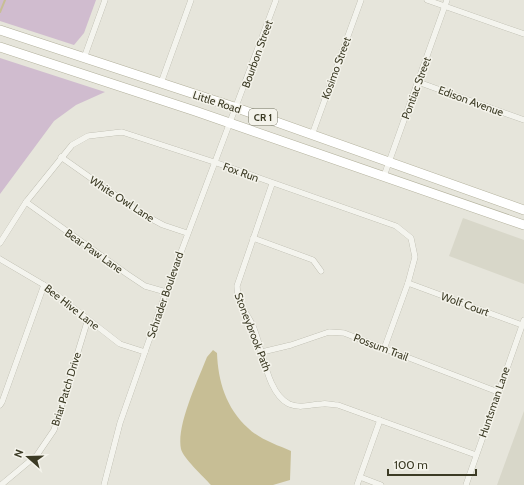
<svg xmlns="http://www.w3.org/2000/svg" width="524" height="485" font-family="Cabin,sans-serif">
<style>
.built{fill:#d8d7c9}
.green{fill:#d0bccf}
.water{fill:#c7be95}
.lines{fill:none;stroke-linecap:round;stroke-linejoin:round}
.stream{stroke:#c7be95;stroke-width:2}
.minor-casing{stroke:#b0afa1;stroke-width:6}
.primary-casing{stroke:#b2b09b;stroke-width:10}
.minor{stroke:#f4f4ee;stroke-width:5.5}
.primary{stroke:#fff;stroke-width:9}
.labels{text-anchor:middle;stroke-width:3;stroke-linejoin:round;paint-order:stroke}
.shield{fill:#f4f3eb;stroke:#737260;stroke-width:1}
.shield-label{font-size:10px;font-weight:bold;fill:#3c3b25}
.street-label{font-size:11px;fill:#3c3b25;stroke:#f4f3eb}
</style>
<rect width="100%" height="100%" fill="#e6e5db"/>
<g class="built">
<polygon points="463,218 524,240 524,284 449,256"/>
<polygon points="524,411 524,485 497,485"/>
</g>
<g class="green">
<polygon points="0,0 96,0 84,33 74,45 0,21"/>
<polygon points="0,58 105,92 76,105 54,121 0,194"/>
</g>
<path class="water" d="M213 350 217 353C218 381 226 408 248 428 259 439 277 445 291 451L290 480 273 485H211C204 477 183 458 181 449 176 426 198 380 207 357Z"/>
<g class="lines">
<polyline class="stream" points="0,12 5,0"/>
<defs>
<g id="minor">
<polyline points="427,0 524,34"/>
<polyline points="84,58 105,0"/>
<polyline points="418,82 524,120"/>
<polyline points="161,83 191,0"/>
<polyline points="312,135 361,0"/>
<polyline points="61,157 139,212 163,225 187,233"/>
<polyline points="384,176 447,0"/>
<path d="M272 184 237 286C238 305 243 307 251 322 263 344 265 392 289 404 301 409 311 404 322 404 327 403 333 405 338 405L476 455"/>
<polyline points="26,202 127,274 145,286 166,292"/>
<polyline points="253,238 313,260 321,271"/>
<polyline points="0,243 26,202 72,145 88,136 122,132 214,162 396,226 411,238 415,257 408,283 384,349"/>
<polyline points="0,259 44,285 120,344 145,352"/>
<polyline points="408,283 522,325"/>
<polyline points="262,352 291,345 329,332 344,333 498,392"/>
<polyline points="0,405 2,402 44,285"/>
<polyline points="360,477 381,485"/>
<polyline points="1,485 37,455 54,430 88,319"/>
<polyline points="104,485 120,423 166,292 276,0"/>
<polyline points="357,485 380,420"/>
<polyline points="466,485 524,320"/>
</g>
<g id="primary">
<polyline points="0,30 237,108 524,210"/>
<polyline points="0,47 195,111 524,225"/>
</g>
</defs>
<use href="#minor" class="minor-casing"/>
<use href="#primary" class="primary-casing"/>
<use href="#minor" class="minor"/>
<use href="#primary" class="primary"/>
</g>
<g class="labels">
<rect class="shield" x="249" y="109" width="28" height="16" rx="3"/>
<g class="shield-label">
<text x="263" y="121">CR 1</text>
</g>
<g class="street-label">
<text transform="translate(257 54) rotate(-70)" y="4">Bourbon Street</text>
<text transform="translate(336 68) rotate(-70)" y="4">Kosimo Street</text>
<text transform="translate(416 88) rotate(-70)" y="4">Pontiac Street</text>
<text transform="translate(471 101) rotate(20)" y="4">Edison Avenue</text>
<text transform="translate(217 102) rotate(18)" y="4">Little Road</text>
<text transform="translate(241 172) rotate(20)" y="4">Fox Run</text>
<text transform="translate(122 199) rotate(33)" y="4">White Owl Lane</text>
<text transform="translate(94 251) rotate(35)" y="4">Bear Paw Lane</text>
<text transform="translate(165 295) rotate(-71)" y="4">Schrader Boulevard</text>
<text transform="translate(465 304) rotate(20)" y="4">Wolf Court</text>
<text transform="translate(72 307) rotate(38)" y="4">Bee Hive Lane</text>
<text transform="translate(253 332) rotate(69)" y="4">Stoneybrook Path</text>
<text transform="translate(381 347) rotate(21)" y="4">Possum Trail</text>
<text transform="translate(66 389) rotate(-73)" y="4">Briar Patch Drive</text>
<text transform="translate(494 402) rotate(-71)" y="4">Huntsman Lane</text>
</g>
</g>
<g transform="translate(28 457) rotate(290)" stroke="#f4f3eb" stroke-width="3" paint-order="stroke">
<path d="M0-3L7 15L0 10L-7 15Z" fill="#3c3b25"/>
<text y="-6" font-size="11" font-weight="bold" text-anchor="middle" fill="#3c3b25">N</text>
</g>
<path d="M388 469v6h88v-6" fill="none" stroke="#3c3b25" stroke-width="2"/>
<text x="394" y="469" font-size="12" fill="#3c3b25" stroke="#f4f3eb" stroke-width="3" paint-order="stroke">100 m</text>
</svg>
